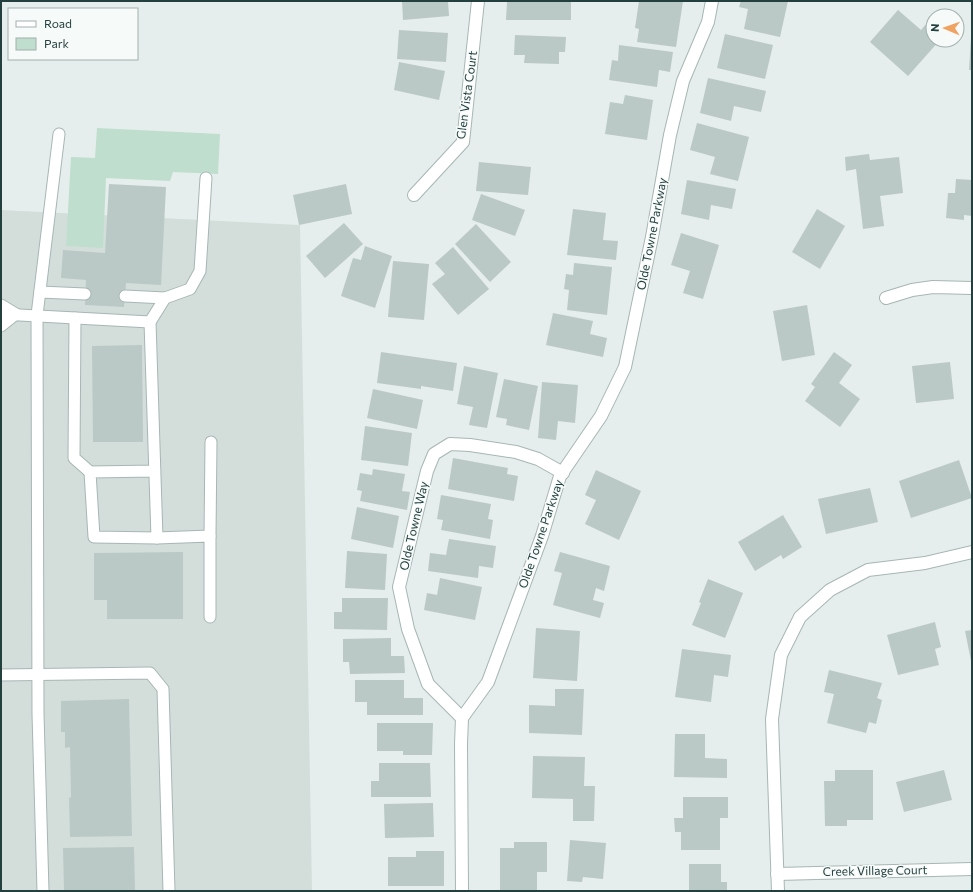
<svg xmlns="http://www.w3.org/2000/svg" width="973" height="892" font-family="Commissioner,sans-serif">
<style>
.built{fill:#d3dedb}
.green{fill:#bfdece}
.building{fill:#bac9c6}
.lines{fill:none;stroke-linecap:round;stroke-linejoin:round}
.service-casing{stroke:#a7b6b4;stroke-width:13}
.minor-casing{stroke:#a7b6b4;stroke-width:14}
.service{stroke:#fff;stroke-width:11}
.minor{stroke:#fff;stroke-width:12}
.labels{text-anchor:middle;stroke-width:3;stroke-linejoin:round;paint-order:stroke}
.street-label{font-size:12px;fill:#24403e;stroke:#f6faf9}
</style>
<rect width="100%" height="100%" fill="#e5eeec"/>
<polygon class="built" points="1,210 300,225 312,891 1,891"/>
<polygon class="green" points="97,128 220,134 218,174 173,172 170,181 106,178 103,248 66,246 71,157 95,158"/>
<g class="building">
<polygon points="402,1 448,1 449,16 403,20"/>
<polygon points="542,1 571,1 571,20 506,20 507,2 542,2"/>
<polygon points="639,1 683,1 676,47 637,42 639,29 635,28"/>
<polygon points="741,1 788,1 780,37 744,29 748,9 739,7"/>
<polygon points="898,10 921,30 928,22 933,26 933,40 940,40 908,76 870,42"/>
<polygon points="399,30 448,33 446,62 397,59"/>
<polygon points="725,34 773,45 765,79 717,68"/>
<polygon points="515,35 566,37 565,52 559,52 559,64 524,63 525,55 514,55"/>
<polygon points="971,37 972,37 972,70 969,70"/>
<polygon points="619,45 673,52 670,72 659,70 657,87 609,80 612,60 618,61"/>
<polygon points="399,62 445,71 439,100 394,90"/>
<polygon points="708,78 766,91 761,112 734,106 731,121 700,113"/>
<polygon points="625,95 653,100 647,140 605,134 610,102 623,104"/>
<polygon points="697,123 749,137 738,181 710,174 715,157 690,150"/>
<polygon points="869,154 870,160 899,157 903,193 880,196 884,226 863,229 856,169 846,171 845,157"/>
<polygon points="479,162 531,167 528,195 476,191"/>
<polygon points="956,179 972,180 972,216 964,215 964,220 946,218 948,193 955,193"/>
<polygon points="687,180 736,189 732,209 711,205 709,220 681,214"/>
<polygon points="109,184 166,187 161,285 126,283 124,307 85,305 86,280 61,278 63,250 105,253"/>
<polygon points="346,184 352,214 299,225 293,195"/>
<polygon points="481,194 525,210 515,236 472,220"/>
<polygon points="573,209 606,213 603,240 618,241 616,260 567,255"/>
<polygon points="817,209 845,226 820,269 792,252"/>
<polygon points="344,223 363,244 325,278 306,256"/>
<polygon points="476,224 511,262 490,282 455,244"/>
<polygon points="681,233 719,245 703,299 683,293 690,271 671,265"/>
<polygon points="365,246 392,256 375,308 341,296 353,258 361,260"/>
<polygon points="453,247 489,289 458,315 432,284 445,274 435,263"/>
<polygon points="393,261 429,264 424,320 388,317"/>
<polygon points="574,263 612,267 607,315 567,310 569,290 564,289 566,274 573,275"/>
<polygon points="807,305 815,355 782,361 773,311"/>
<polygon points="553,313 593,321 590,334 607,338 603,357 546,345"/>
<polygon points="142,345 143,442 93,442 92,346"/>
<polygon points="381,352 457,363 453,391 421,386 421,389 377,383"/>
<polygon points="834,352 852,365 839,383 860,399 840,427 805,401 815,387 811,384"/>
<polygon points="950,362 954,399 916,403 912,366"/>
<polygon points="464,366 498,373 487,428 469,425 473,407 457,404"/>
<polygon points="504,379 538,386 529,430 506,425 507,419 496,417"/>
<polygon points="542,382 578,385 575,423 558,421 556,440 538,438"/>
<polygon points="373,389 423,400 417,429 367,418"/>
<polygon points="365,426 412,433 408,466 361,460"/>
<polygon points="453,458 508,468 507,474 518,476 514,501 448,489"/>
<polygon points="959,460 972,498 911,518 899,481"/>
<polygon points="373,469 405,474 402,491 410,492 407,510 360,501 362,491 357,490 360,473 372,475"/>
<polygon points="596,470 641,491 619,540 585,524 596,500 585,495"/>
<polygon points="870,488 878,522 826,534 818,499"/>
<polygon points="441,495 491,504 488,519 493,520 490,539 441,530 443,520 437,519"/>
<polygon points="357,507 399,516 393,548 351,539"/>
<polygon points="783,515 802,547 783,559 781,555 755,571 738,542"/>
<polygon points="449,539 496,546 493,568 479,566 478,578 428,571 430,553 446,555"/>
<polygon points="347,551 387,554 385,590 345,588"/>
<polygon points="183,552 183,619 107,619 107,600 94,600 94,553"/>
<polygon points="560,552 610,566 604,591 596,588 593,600 604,603 600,618 553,605 562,573 554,571"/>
<polygon points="440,578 482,587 475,620 424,610 427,593 437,595"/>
<polygon points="708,579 743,593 725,638 692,625 701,603 699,602"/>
<polygon points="342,598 388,598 387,630 334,629 334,612 342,612"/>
<polygon points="935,622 941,647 935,649 939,665 898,675 887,635"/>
<polygon points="536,628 580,631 577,681 533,678"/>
<polygon points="972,630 972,661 971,661 965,631"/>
<polygon points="391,638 391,656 404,656 405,673 350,674 349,662 343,662 343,639"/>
<polygon points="682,649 731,655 728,677 714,675 711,702 675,697"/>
<polygon points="829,670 882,683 877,698 882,700 876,724 869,722 866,733 827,723 834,694 824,692"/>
<polygon points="355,680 404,680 404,698 423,698 423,715 367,715 367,702 355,702"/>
<polygon points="555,689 584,689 582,735 529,733 529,705 555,706"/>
<polygon points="129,699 132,836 70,837 69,797 71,798 70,747 65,748 65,732 61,732 61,701"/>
<polygon points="377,723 433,723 432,755 403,755 403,751 377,751"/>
<polygon points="675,734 705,734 705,758 727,759 727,778 674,777"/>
<polygon points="533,756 585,757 584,786 595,786 594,821 573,821 573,799 532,798"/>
<polygon points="379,763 430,763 431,797 371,797 371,781 379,781"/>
<polygon points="835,770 873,770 873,820 847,820 847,826 825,826 824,781 835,781"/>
<polygon points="944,770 952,800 904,812 896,782"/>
<polygon points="683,797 728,797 728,818 720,818 720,850 681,850 681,832 675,832 674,818 683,818"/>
<polygon points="433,803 434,837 385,838 384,804"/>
<polygon points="570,840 606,843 603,879 583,877 582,882 567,881"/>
<polygon points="514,842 547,842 547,872 537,872 537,891 500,891 500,848 514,848"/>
<polygon points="134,847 135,891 64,891 63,848"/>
<polygon points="416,851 444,851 444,886 388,886 388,857 416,857"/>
<polygon points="689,864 721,864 721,882 727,882 727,891 689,891"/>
</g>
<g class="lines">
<defs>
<g id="service">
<polyline points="40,292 85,294"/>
<polyline points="125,296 165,298"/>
<polyline points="1,305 16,314 1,326"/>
<polyline points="1,314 150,322 157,538 94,537 90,472 155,471"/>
<polyline points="75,318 74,458 90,472"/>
<polyline points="150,322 165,298 190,289 200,271 206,178"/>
<polyline points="210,536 211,442"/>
<polyline points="157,538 210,536 210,617"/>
<polyline points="1,675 150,673 163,689 169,891"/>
<polyline points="43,891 38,714 37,315 59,134"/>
</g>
<g id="minor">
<polyline points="414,195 463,142 478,1"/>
<polyline points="886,298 912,290 933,287 972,288"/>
<polyline points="462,718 428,684 408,629 399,587 427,471 434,454 450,444 470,445 516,452 538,459 563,473"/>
<polyline points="777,874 972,869"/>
<polyline points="462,891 461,744 462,718 488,682 542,536 560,476 601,416 625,367 652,237 670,135 683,81 708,22 712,1"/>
<polyline points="778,891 772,719 781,655 800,617 830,590 868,570 925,563 972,552"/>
</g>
</defs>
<use href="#service" class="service-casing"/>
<use href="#minor" class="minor-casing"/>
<use href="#service" class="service"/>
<use href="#minor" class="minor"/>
</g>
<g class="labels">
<g class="street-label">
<text transform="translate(467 95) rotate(-82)" y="4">Glen Vista Court</text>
<text transform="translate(652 234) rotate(-79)" y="4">Olde Towne Parkway</text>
<text transform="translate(414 526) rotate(-77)" y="4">Olde Towne Way</text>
<text transform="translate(541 534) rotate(-71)" y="4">Olde Towne Parkway</text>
<text transform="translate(875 871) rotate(-1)" y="4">Creek Village Court</text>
</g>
</g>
<rect width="973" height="892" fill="none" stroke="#24403e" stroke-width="4"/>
<rect x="8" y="8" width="130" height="52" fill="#f6faf9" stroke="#a2b0ae"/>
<rect x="16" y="21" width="20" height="6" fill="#ffffff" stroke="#a2b0ae"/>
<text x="44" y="28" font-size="12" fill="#24403e">Road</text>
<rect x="16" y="38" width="20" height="12" fill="#bfdece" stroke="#a2b0ae"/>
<text x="44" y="48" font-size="12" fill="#24403e">Park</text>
<g transform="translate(945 28) rotate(272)"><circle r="19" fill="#f6faf9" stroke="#a2b0ae"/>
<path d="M0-3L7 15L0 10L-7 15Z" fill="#f0a261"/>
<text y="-6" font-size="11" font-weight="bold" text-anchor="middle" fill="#24403e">N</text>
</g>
</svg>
